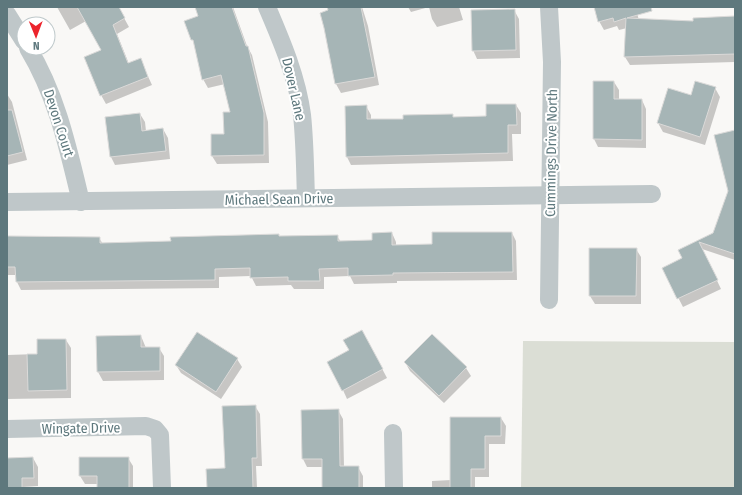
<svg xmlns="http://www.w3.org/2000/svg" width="742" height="495" font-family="'Fira Sans Condensed',sans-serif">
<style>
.green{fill:#dbded5}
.shadow{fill:#0003}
.building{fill:#a6b5b6;stroke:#dbdad9}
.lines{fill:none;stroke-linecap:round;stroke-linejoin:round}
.street{stroke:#bfc7c9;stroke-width:18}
.labels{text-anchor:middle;stroke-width:4;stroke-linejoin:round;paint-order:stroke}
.street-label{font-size:14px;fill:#5e787d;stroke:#fff}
</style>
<rect width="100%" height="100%" fill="#f9f8f6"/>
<polygon class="green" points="523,341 735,342 735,488 521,488"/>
<g class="shadow">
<polygon points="57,7 118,7 129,27 117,34 129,64 140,59 152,85 106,104 101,95 102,51 86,21 70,30"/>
<polygon points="196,7 233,7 247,46 252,55 268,122 269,163 217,164 212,156 225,135 231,113 225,84 208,88 203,79 196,47 185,21 199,16"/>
<polygon points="328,7 362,7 368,26 379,85 341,93 336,84 325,27 329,11"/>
<polygon points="408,7 459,7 463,20 437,27 432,19 429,7 411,12"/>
<polygon points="595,7 635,7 639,20 694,23 735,17 735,62 630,65 625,57 627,28 619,30 617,26 604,30 599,21"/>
<polygon points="514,10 519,19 520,58 477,59 473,50"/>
<polygon points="614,82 619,90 619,100 642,100 646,109 646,148 598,147 594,139"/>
<polygon points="715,88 720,97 705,145 663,132 658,123 692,96"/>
<polygon points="7,94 12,102 27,160 7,165"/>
<polygon points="516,105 521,113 521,134 512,134 513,161 351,165 347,157 366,106 371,115 371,120 404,120 452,115 454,118 487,117"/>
<polygon points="140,114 145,122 146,131 163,129 168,138 170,159 115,165 111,157"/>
<polygon points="735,205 735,260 702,249 721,289 683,307 663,268 683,259 679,250 714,234"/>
<polygon points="392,233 396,242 396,246 433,245 512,233 516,241 517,280 397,281 397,283 354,284 350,276 324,277 324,289 294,289 291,285 256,286 251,276 219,277 219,288 21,290 17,282 16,275 7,275 7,239 99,238 103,244 337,236 341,242 373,241"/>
<polygon points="636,249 641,257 641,304 595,304 590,296"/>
<polygon points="141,336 146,348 159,348 164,356 164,380 103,381 98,372 97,337"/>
<polygon points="66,340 71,348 71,398 7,399 7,355 38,354"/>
<polygon points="367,340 387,378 347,399 343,390 350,351"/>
<polygon points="237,359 242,367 221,399 181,373 176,365"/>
<polygon points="405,362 466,368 471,376 444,403 410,371"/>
<polygon points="255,406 260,414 262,466 256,466 257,488 208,488 226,469"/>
<polygon points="338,410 343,419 344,467 358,467 363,476 363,488 323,488 323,467 307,467 303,459"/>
<polygon points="451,418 501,418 506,426 505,444 489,444 489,477 475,477 475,488 432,488 432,481 451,480"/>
<polygon points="33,458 38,467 38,486 7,488 7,459"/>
<polygon points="128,458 133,466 133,488 99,488 99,484 85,484 80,476"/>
</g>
<g class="building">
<polygon points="77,7 119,7 125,18 113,25 128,63 141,58 148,77 100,96 84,57 101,50"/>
<polygon points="195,7 232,7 246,46 248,46 264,113 264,155 211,156 211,134 224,134 223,112 230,112 221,75 202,80 193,40 191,40 184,21 198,16"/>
<polygon points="327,7 361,7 375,77 335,84 324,28 320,13 328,10"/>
<polygon points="594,7 651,7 652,11 627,18 693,21 693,18 735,16 735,54 624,57 626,18 614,22 613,18 598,22"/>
<polygon points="515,9 516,50 472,51 471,10"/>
<polygon points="593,81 614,81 614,99 642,99 642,140 593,139"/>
<polygon points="695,81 716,87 700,137 657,123 668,88 691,95"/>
<polygon points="486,104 516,104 517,125 508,125 508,153 346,157 345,106 367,105 367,119 403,119 403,115 453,114 453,117 486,116"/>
<polygon points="7,110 12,110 23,152 7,156"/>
<polygon points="140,113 142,131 163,128 166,151 110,157 105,117"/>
<polygon points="735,130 735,254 699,242 718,280 677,299 662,268 682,258 678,250 713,233 728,191 714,135"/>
<polygon points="392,232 392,245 432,244 432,232 512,232 513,272 393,273 393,275 348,276 348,268 319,269 320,281 288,281 288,277 250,278 250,268 215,269 215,280 16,282 15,267 7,267 7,236 100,237 100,243 171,241 170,237 279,234 279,236 338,235 338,241 372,240 372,233"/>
<polygon points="589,248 637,248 636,296 589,296"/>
<polygon points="362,330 383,369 342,391 327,362 349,350 343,340"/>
<polygon points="197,332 238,358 216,392 175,365"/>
<polygon points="432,334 467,367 439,396 404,362"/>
<polygon points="141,335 141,347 160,347 160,371 97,372 96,336"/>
<polygon points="37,339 66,339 67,390 28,391 27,354 37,354"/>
<polygon points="256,405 257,458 252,458 253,488 207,488 206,469 225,468 222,406"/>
<polygon points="339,409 340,466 359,466 359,488 322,488 322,459 302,459 301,410"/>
<polygon points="450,417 501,417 501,436 485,436 485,469 471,469 471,488 450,488"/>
<polygon points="33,457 34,478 22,478 22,488 7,488 7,458"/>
<polygon points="79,457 129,457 129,488 97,488 97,476 79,476"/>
</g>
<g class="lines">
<g class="street">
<path d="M267 7C282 42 297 77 302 115 305 143 305 171 306 198"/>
<polyline points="549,7 552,62 549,300"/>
<polyline points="7,14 24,41"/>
<path d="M28 48C57 96 68 148 81 202"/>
<polyline points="7,202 652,194"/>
<polyline points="7,429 146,426 155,429 160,435 162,488"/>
<polyline points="393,433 394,488"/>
</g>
</g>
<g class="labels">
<g class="street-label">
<text transform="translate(294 89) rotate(77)" y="5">Dover Lane</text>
<text transform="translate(59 123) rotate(72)" y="5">Devon Court</text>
<text transform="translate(551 153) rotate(-89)" y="5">Cummings Drive North</text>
<text transform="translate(279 199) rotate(-1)" y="5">Michael Sean Drive</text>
<text transform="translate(81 428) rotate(-1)" y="5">Wingate Drive</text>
</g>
</g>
<rect width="742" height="495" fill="none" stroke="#5e787d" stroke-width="16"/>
<g transform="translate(36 36) rotate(179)"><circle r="19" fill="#ffffff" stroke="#bfc9cb"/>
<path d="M0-3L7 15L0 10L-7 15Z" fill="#ec242c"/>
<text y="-6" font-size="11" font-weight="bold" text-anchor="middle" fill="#5e787d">N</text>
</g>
</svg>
